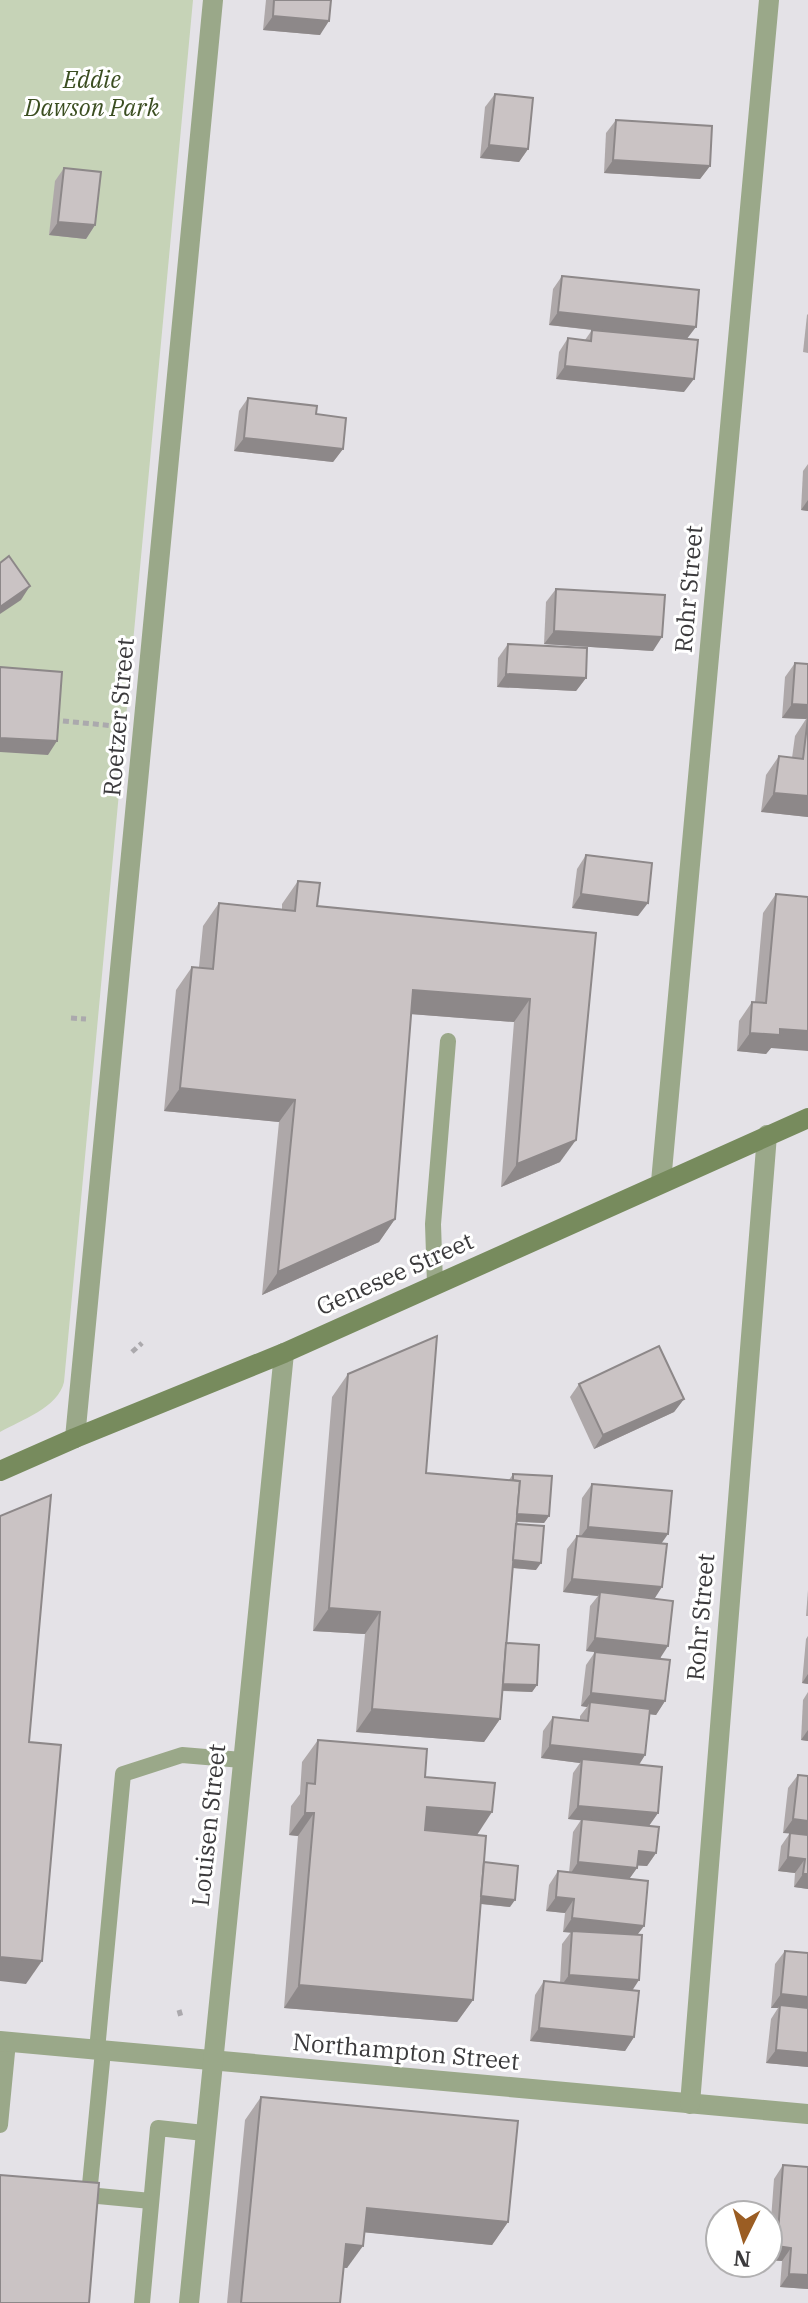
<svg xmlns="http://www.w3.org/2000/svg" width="808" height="2303" font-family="'IBM Plex Serif',serif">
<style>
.green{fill:#c6d3b7}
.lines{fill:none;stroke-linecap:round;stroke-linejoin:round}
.path{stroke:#aba9ad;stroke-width:5;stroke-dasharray:6 4;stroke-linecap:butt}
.service{stroke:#9aa889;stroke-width:16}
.minor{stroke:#9aa889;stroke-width:20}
.secondary{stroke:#778b5d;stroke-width:20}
.wall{fill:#aea8a9}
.shaded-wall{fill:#8d8889}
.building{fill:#cac3c4;stroke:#8d8889;stroke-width:2}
.labels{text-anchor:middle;stroke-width:6;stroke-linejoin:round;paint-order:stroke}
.park-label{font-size:24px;font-style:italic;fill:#3b4e21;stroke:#fff}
.street-label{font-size:24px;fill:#3b3a3c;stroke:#fff}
</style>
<rect width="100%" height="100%" fill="#e4e2e7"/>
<path class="green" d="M0 0H193L64 1382C58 1408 21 1420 0 1432Z"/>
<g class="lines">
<g class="path">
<polyline points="53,720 115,726"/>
<polyline points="71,1018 86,1019"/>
<polyline points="132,1352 142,1343"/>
<polyline points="179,2010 181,2017"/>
</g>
<g class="service">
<polyline points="435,1284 433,1224 448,1041"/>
<polyline points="97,2050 123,1774 182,1755 242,1760"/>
<polyline points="0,2125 8,2042"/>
<polyline points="77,2194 151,2201"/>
<polyline points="89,2195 103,2051"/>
<polyline points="142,2303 158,2128 204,2133"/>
</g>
<g class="minor">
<polyline points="661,1182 769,0"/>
<polyline points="75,1438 213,0"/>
<polyline points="0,2041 808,2114"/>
<polyline points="690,2104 767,1135"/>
<polyline points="189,2303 284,1353"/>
</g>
<polyline class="secondary" points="0,1471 75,1438 284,1353 808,1118"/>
</g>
<g class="wall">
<polygon points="266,0 331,0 320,35 263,30"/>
<polygon points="495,94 528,149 519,162 480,158 485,107"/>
<polygon points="616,120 710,166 700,179 604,173 606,133"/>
<polygon points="64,168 95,225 86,239 49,235 55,181"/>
<polygon points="562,276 687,339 684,392 556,379 559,352 568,338 585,340 592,330 549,325 553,289"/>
<polygon points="808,314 808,353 803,352 807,315"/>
<polygon points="248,398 316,414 343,449 333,462 234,451 239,411"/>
<polygon points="808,464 808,511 801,510 803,471"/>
<polygon points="556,589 653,651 544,644 546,602"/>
<polygon points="508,644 586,678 576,691 497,687 498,658"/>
<polygon points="795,663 808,664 808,817 761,812 766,775 779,756 792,758 795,736 806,719 782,718 785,677"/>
<polygon points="586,855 638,916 572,908 577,869"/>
<polygon points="298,881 317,906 596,933 560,1162 501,1187 514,1022 411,1014 395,1219 379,1242 262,1295 279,1122 164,1111 176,990 192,967 199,967 203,926 219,903 282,909 282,904"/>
<polygon points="776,894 771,1048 766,1054 737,1051 739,1021 752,1002 755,1002 763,913"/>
<polygon points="348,1374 426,1473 509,1480 513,1474 549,1516 544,1523 516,1522 516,1524 536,1570 513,1568 506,1643 537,1685 532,1692 502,1691 500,1719 484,1742 356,1732 365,1634 313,1631 332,1397"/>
<polygon points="579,1384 684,1399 674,1412 594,1449 570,1397"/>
<polygon points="592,1484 661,1544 655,1598 665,1701 656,1715 650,1714 645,1755 639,1765 658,1813 649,1826 656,1853 647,1866 637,1865 637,1868 629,1879 644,1926 637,1935 632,1990 634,2037 625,2051 530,2041 535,1995 544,1981 560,1983 562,1944 571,1932 563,1932 565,1913 546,1911 549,1885 558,1871 569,1873 573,1832 581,1820 568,1819 573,1773 580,1763 541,1758 543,1731 553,1717 580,1720 580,1716 587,1707 581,1706 586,1665 595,1652 586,1651 590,1606 598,1596 563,1592 567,1549 577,1536 579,1536 582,1498"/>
<polygon points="808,1590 808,1616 806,1616"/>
<polygon points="808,1636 808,1684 802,1683 806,1639"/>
<polygon points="808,1692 808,1741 801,1740 803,1700"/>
<polygon points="318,1740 425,1777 477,1835 484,1862 510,1907 481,1904 473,2000 457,2022 284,2008 298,1836 289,1835 291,1806 300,1794 302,1762"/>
<polygon points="798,1775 808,1776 808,1889 794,1887 795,1873 778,1871 781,1846 790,1833 783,1833 788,1788"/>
<polygon points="785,1951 808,1953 808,2067 766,2063 771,2019 778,2008 771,2008 775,1964"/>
<polygon points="261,2097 508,2222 492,2245 364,2232 347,2268 343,2268 340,2303 227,2303 245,2120"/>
<polygon points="783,2165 808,2167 808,2289 780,2287 782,2261 768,2260 774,2179"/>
</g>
<g class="shaded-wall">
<polygon points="273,16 329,21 320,35 263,30"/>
<polygon points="489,145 528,149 519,162 480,158"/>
<polygon points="613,160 710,166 700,179 604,173"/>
<polygon points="58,222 95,225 86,239 49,235"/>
<polygon points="558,312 696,327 686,340 549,325"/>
<polygon points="565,366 694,379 684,392 556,379"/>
<polygon points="244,438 343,449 333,462 234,451"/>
<polygon points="808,500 808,511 801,510"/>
<polygon points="30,586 21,600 0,614 0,607"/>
<polygon points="554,631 662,637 653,651 544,644"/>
<polygon points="506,674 586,678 576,691 497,687"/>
<polygon points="792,704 808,705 808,719 808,717 806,719 782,718"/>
<polygon points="0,738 57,741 48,755 0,752"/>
<polygon points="774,793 808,796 808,817 761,812"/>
<polygon points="581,894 648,903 638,916 572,908"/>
<polygon points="413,990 530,999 514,1022 397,1013"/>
<polygon points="780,1029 808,1031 808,1051 771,1048 766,1054 737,1051 750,1033"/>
<polygon points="180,1088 295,1100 279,1122 164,1111"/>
<polygon points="576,1140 560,1162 501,1187 517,1164"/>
<polygon points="395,1219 379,1242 262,1295 278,1272"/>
<polygon points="684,1399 674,1412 594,1449 603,1435"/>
<polygon points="511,1514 549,1516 544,1523 506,1521"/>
<polygon points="588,1527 668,1534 659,1547 578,1540"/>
<polygon points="506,1560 541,1563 536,1570 501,1567"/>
<polygon points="572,1579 662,1587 653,1601 600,1592 598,1596 563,1592"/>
<polygon points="329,1608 380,1612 365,1634 313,1631"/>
<polygon points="595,1638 668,1646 659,1660 586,1651"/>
<polygon points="808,1674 808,1684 802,1683"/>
<polygon points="497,1683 537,1685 532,1692 492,1690"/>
<polygon points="591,1693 665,1701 656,1715 589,1707 590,1702 587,1707 581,1706"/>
<polygon points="372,1709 500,1719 484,1742 356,1732"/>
<polygon points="808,1730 808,1741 801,1740"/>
<polygon points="550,1745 645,1755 636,1769 582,1759 580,1763 541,1758"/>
<polygon points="578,1806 658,1813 648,1827 568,1819"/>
<polygon points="427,1807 492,1812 477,1835 411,1830"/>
<polygon points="305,1813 314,1813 298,1836 289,1835"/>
<polygon points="793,1819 808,1821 808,1835 783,1833"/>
<polygon points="639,1851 656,1853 647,1866 629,1865"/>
<polygon points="788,1857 805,1859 795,1873 778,1871"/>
<polygon points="578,1862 637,1868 627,1882 569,1876"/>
<polygon points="803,1874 808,1874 808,1889 794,1887"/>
<polygon points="478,1896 515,1900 510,1907 473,1903"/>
<polygon points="556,1897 574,1899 565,1913 546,1911"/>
<polygon points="572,1918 644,1926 634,1939 563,1932"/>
<polygon points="0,1957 42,1961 26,1984 0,1981"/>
<polygon points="569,1975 639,1980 630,1994 559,1989"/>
<polygon points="299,1985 473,2000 457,2022 284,2008"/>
<polygon points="781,1994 808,1997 808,2011 780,2005 778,2008 771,2008"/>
<polygon points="539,2028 634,2037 625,2051 530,2041"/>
<polygon points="776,2050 808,2053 808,2067 766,2063"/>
<polygon points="367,2208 508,2222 492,2245 351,2231"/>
<polygon points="346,2244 363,2246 347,2268 330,2267"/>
<polygon points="777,2246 791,2248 782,2261 768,2260"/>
<polygon points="789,2274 808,2275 808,2289 780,2287"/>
</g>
<g class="building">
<polygon points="274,0 331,0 329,21 273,16"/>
<polygon points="495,94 533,98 528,149 489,145"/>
<polygon points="616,120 712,126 710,166 613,160"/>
<polygon points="64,168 101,172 95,225 58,222"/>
<polygon points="562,276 699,290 696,327 558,312"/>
<polygon points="592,330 698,340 694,379 565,366 568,338 591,341"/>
<polygon points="248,398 317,406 316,414 346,418 343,449 244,438"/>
<polygon points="9,556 30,586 0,607 0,563"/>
<polygon points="556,589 665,595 662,637 554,631"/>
<polygon points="508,644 587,648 586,678 506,674"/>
<polygon points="795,663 808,664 808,705 792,704"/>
<polygon points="0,667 62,672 57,741 0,738"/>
<polygon points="808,717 808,796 774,793 779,756 803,759"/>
<polygon points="586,855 652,863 648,903 581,894"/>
<polygon points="298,881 320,883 317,906 596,933 576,1140 517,1164 530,999 413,990 395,1219 278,1272 295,1100 180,1088 192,967 213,969 219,903 295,911"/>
<polygon points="776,894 808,897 808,1031 780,1029 780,1035 750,1033 752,1002 766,1003"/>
<polygon points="437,1336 426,1473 520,1481 500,1719 372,1709 380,1612 329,1608 348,1374"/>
<polygon points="659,1346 684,1399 603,1435 579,1384"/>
<polygon points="513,1474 552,1476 549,1516 517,1514 520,1481 513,1480"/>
<polygon points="592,1484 672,1491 668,1534 588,1527"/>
<polygon points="51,1495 29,1742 61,1745 42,1961 0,1957 0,1516"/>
<polygon points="516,1524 544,1526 541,1563 513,1560"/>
<polygon points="577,1536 667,1544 662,1587 572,1579"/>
<polygon points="600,1592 673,1601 668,1646 595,1638"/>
<polygon points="506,1643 539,1645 537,1685 503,1684"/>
<polygon points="595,1652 670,1660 665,1701 591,1693"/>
<polygon points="590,1702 650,1709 645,1755 550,1745 553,1717 588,1721"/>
<polygon points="318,1740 427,1749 425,1777 495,1783 492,1812 427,1807 425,1830 486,1836 473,2000 299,1985 314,1813 305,1813 307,1783 315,1784"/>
<polygon points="582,1759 662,1767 658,1813 578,1806"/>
<polygon points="798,1775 808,1776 808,1821 793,1819"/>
<polygon points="582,1819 659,1827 656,1853 639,1851 637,1868 578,1862"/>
<polygon points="790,1833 808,1835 808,1874 803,1874 805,1859 788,1857"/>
<polygon points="484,1862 518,1866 515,1900 481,1896"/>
<polygon points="558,1871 648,1881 644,1926 572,1918 574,1899 556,1897"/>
<polygon points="572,1931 642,1935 639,1980 569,1975"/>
<polygon points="785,1951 808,1953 808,1997 781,1994"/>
<polygon points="544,1981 639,1991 634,2037 539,2028"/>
<polygon points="780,2005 808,2008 808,2053 776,2050"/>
<polygon points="261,2097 518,2121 508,2222 367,2208 363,2246 346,2244 340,2303 241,2303"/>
<polygon points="783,2165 808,2167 808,2275 789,2274 791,2248 777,2246"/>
<polygon points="0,2175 99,2183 89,2303 0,2303"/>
</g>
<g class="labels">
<g class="park-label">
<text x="92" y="88">Eddie<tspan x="92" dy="28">Dawson Park</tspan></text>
</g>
<g class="street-label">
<text transform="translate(689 589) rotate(-85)" y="8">Rohr Street</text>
<text transform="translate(119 717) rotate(-85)" y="8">Roetzer Street</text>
<text transform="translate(395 1274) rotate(-24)" y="8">Genesee Street</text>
<text transform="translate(701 1617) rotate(-85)" y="8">Rohr Street</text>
<text transform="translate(209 1825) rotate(-84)" y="8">Louisen Street</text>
<text transform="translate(406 2052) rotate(5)" y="8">Northampton Street</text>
</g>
</g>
<g transform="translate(744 2239) rotate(185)"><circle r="38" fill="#ffffff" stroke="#b1b0b1" stroke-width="2"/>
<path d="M0-6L14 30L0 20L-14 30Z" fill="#9b5d23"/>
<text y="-12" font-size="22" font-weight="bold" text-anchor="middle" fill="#3b3a3c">N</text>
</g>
</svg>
